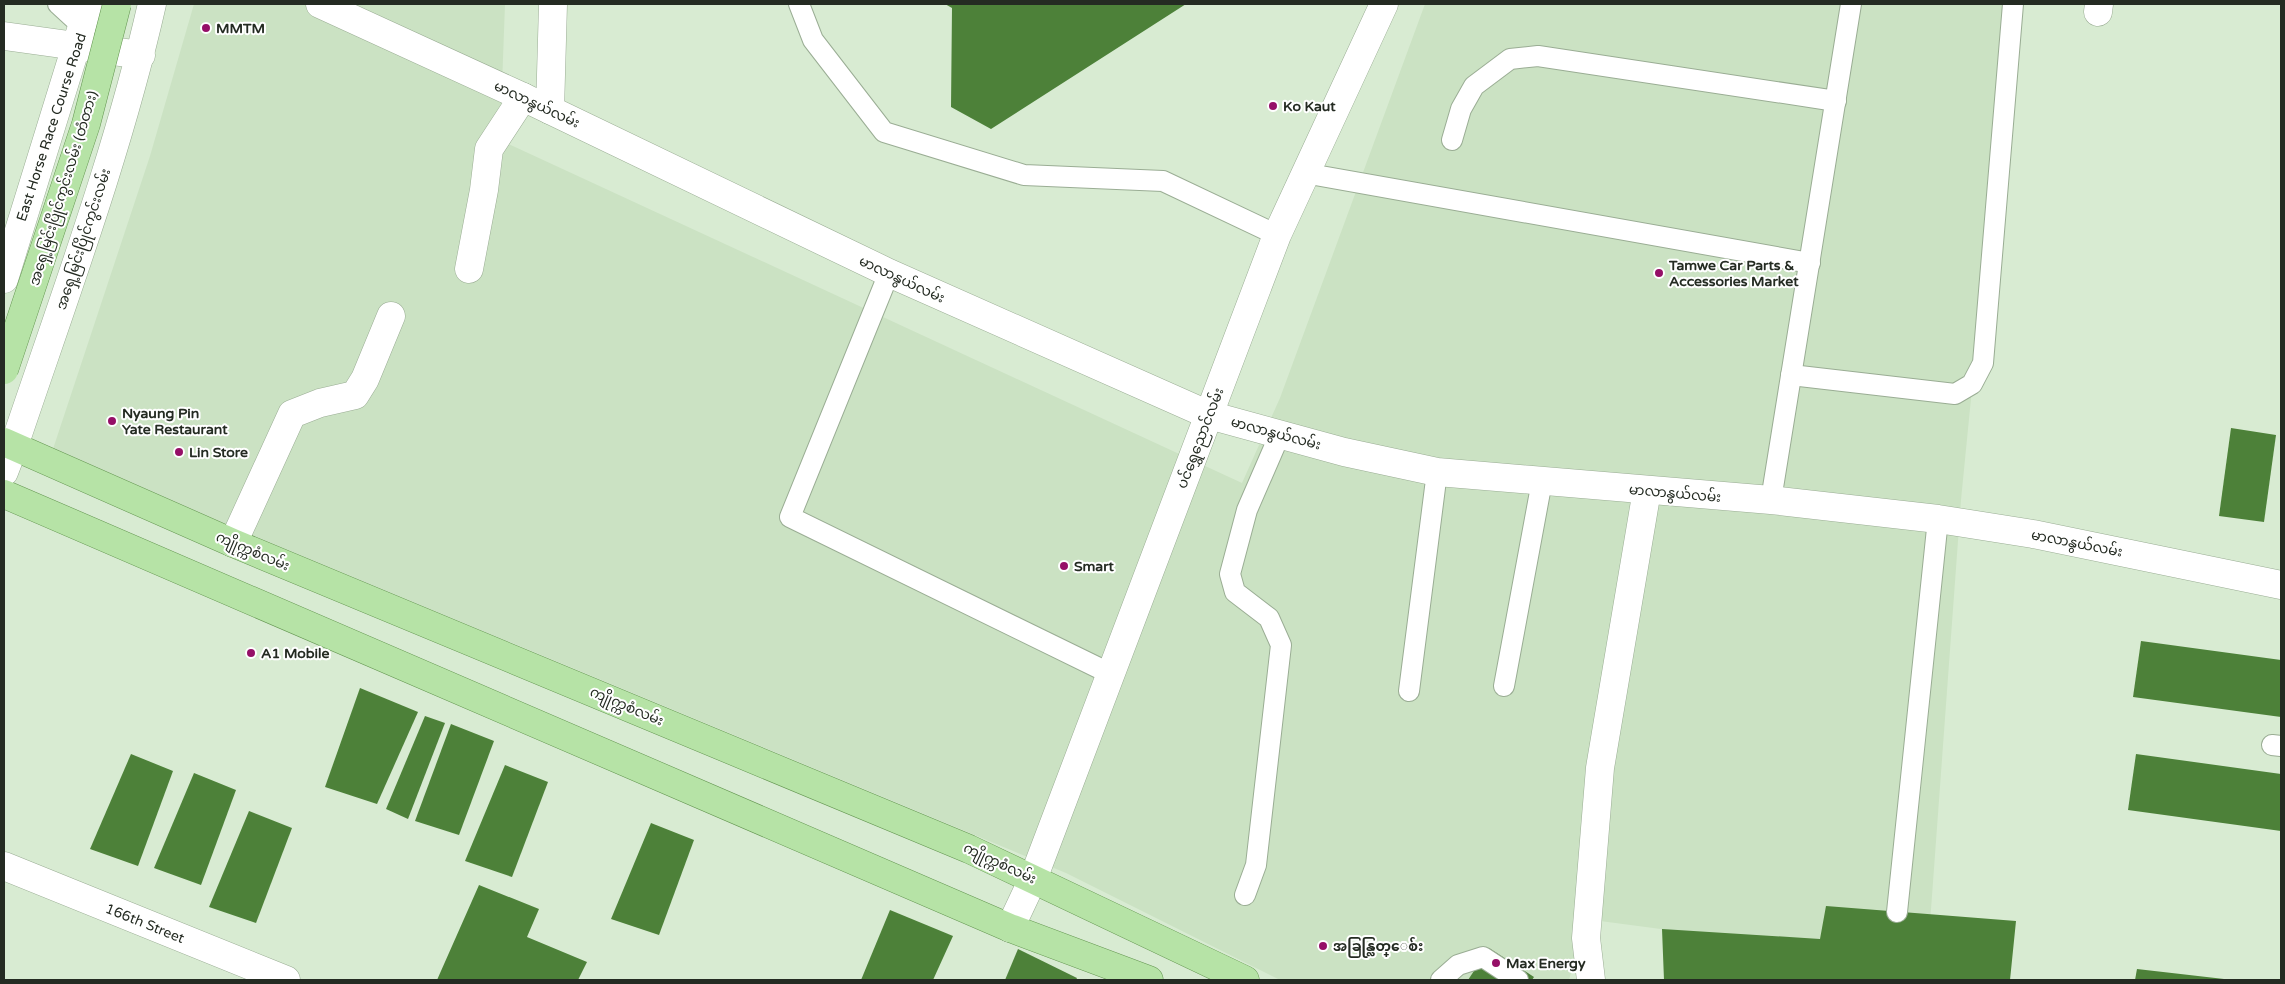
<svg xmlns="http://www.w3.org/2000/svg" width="2285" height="984" font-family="'Varela Round','Noto Sans Myanmar',sans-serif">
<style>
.built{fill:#cbe2c3}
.building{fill:#4d8139}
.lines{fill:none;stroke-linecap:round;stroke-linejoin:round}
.lane-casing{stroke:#9aad94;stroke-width:22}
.street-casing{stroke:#9aad94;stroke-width:29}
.secondary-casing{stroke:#9aad94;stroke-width:29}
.primary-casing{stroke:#649651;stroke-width:29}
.lane{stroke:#fff;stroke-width:20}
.street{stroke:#fff;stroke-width:28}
.secondary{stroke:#fff;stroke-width:28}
.primary{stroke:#b6e3a6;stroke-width:28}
.primary-bridge-casing{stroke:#649651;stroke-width:29;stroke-linecap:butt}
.primary-bridge{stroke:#b6e3a6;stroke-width:28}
.poi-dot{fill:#950f67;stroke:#fff;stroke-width:2}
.labels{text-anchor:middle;stroke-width:4;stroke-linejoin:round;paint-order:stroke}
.poi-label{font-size:14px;font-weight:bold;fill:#242b22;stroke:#fff;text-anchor:start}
.street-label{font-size:14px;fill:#242b22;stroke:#fff}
</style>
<rect width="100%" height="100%" fill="#d8ebd2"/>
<polygon class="built" points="194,4 505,4 500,140 1242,483 1280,398 1425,4 2010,4 1961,500 1927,964 1585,919 1569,980 1280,980 1066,873 52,452 150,156"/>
<g class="building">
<polygon points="945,4 1186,4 991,129 951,107 952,8"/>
<polygon points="2231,428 2276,435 2264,522 2219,516"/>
<polygon points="2141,641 2281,660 2281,717 2133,697"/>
<polygon points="360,688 418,712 377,804 325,787"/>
<polygon points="425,716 445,723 408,819 386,809"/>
<polygon points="451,724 494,741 459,835 415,821"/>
<polygon points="131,754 173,771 138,866 90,849"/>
<polygon points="2136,754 2281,774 2281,831 2128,810"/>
<polygon points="505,765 548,782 512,877 465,861"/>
<polygon points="194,773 236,790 201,885 154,868"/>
<polygon points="249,811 292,828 256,923 209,907"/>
<polygon points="651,823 694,840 659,935 611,919"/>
<polygon points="479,885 539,909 527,937 587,962 578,980 437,980"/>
<polygon points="1826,906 2016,921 2010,980 1664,980 1662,929 1820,939"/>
<polygon points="890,910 953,936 933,980 861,980"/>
<polygon points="1489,948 1534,977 1532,980 1468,980"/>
<polygon points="1018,949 1077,978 1076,980 1005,980"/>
<polygon points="2137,969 2224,979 2224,980 2135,980"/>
</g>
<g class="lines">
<defs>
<g id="lane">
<polyline points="58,4 83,27"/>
<polyline points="799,4 813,40 884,132 1024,175 1163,181 1277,235"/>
<polyline points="1452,140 1461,109 1474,86 1510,59 1538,56 1836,101"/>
<polyline points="1304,173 1810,263"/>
<polyline points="889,273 790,517 1111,674"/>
<polyline points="1791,375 1955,394 1972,384 1983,363 2013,4"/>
<polyline points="1771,500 1851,4"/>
<polyline points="1504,686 1542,481"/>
<polyline points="1409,691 1437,472"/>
<polyline points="2272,745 2281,746"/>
<polyline points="1245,895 1256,865 1281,645 1269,618 1235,592 1230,574 1247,510 1280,434"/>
<polyline points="1897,912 1938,519"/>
<polyline points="1441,980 1458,965 1483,957 1518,980"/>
</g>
<g id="street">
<polyline points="320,4 523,97 889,273 1209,415 1344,452 1437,472 1771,500 1938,519 2033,534 2281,585"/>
<polyline points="2098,12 2099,4"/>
<polyline points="4,36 141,55"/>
<polyline points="550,110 553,4"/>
<polyline points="469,269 484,190 489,149 523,97"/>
<polyline points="233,543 292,414 320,403 355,395 365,379 391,316"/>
<polyline points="4,866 286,980"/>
<polyline points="1591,980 1586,938 1600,768 1647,490"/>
</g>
<g id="secondary">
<polyline points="4,279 89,4"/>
<path d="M4 472 14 446C63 300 118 154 152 4"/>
<polyline points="1010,928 1033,879 1277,235 1384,4"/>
</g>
<g id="primary">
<polyline points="4,442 233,543 969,849 1245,980"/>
<polyline points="4,494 1010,928 1149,980"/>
</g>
</defs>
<use href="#lane" class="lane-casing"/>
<use href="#street" class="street-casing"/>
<use href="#secondary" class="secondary-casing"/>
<use href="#primary" class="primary-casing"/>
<use href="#lane" class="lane"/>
<use href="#street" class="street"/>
<use href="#secondary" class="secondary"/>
<use href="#primary" class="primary"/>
<defs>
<polyline id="primary-bridge" points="4,370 86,124 117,4"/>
</defs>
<use href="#primary-bridge" class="primary-bridge-casing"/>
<use href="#primary-bridge" class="primary-bridge"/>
</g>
<g class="poi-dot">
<circle cx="206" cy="28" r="5"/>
<circle cx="1273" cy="106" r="5"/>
<circle cx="1659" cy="273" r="5"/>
<circle cx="112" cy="421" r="5"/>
<circle cx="179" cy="452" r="5"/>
<circle cx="1064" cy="566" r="5"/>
<circle cx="251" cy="653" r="5"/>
<circle cx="1323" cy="946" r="5"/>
<circle cx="1496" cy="963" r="5"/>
</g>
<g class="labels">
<g class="poi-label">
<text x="216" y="33">MMTM</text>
<text x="1283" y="111">Ko Kaut</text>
<text x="1669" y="270">Tamwe Car Parts &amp;<tspan x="1669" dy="16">Accessories Market</tspan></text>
<text x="122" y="418">Nyaung Pin<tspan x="122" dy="16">Yate Restaurant</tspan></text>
<text x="189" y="457">Lin Store</text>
<text x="1074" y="571">Smart</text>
<text x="261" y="658">A1 Mobile</text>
<text x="1333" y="951">အခြန္လြတ္ေစ်း</text>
<text x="1506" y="968">Max Energy</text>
</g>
<g class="street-label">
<text transform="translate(537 104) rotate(25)" y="5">မာလာနွယ်လမ်း</text>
<text transform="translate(51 127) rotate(-72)" y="5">East Horse Race Course Road</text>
<text transform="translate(63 188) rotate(-73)" y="5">အရှေ့မြင်းပြိုင်ကွင်းလမ်း (တံတား)</text>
<text transform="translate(83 239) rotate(-72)" y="5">အရှေ့မြင်းပြိုင်ကွင်းလမ်း</text>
<text transform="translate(902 279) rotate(25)" y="5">မာလာနွယ်လမ်း</text>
<text transform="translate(1276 433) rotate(15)" y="5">မာလာနွယ်လမ်း</text>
<text transform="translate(1200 438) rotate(-69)" y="5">ပင်ရွှေညောင်လမ်း</text>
<text transform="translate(1675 493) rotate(5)" y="5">မာလာနွယ်လမ်း</text>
<text transform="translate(2077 543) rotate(11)" y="5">မာလာနွယ်လမ်း</text>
<text transform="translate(253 551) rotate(23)" y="5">ကျိုက္ကစံလမ်း</text>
<text transform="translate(627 706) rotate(23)" y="5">ကျိုက္ကစံလမ်း</text>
<text transform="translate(1000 863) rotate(25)" y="5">ကျိုက္ကစံလမ်း</text>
<text transform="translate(145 923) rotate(22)" y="5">166th Street</text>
</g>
</g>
<rect width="2285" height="984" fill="none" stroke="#242b22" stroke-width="10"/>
</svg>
